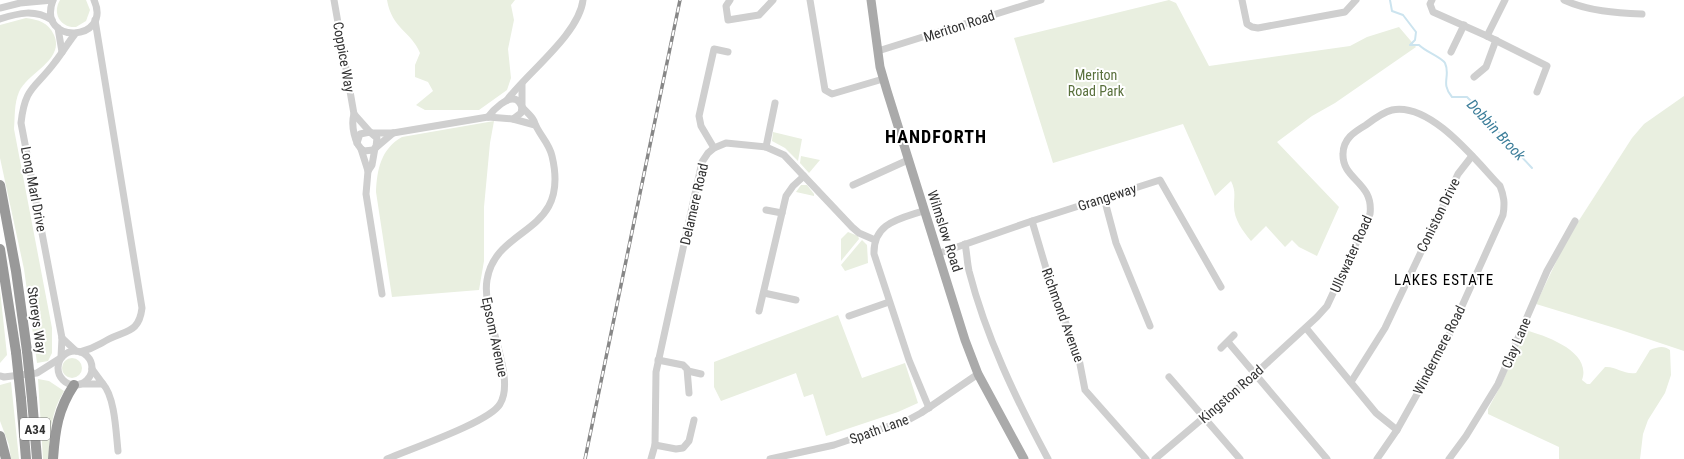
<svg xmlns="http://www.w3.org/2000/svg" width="1684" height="459" font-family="'Roboto Condensed',sans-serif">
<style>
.green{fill:#e9efe0}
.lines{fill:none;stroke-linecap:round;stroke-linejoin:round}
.stream{stroke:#cce4ef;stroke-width:2}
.minor{stroke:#cfcfcf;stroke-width:7}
.major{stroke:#aaa;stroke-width:9}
.highway{stroke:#999;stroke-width:10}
.rail-casing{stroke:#878787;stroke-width:3.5}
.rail{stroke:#fff;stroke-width:2;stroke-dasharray:6;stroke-linecap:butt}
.highway-bridge{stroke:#999;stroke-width:10}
.labels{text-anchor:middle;stroke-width:4;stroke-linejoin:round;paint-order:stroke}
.shield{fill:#fff;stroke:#707070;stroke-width:1}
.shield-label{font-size:13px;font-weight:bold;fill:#323232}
.street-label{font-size:14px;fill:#323232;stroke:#fff}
.park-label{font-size:14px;fill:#59703c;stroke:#fff}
.water-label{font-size:15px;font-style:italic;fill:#3b7d99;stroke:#fff}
.neighbourhood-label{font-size:15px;letter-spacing:1px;fill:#000;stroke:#fff}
.district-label{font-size:18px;font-weight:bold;letter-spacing:1px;fill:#000;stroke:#fff}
</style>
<rect width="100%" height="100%" fill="#fff"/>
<g class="green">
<path d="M60 0H86L90 10 86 21 76 27C60 28 52 13 60 0Z"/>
<path d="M387 0H515L511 5 514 20 508 49 511 78 507 90 479 110H425L416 105 433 91 428 82 415 77V65L420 53C411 31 392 29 387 0Z"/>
<path d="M1169 0 1176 3 1209 66 1350 46 1367 37 1399 27 1416 47 1335 103 1312 116 1277 142 1339 207 1317 256 1299 247 1292 240 1285 247 1266 226 1251 241C1243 231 1234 220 1234 206 1234 196 1236 191 1231 181L1215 196 1183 124 1053 163 1014 38Z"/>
<path d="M26 18C39 20 48 22 54 35 65 60 28 72 19 92 14 104 15 116 14 129L52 328V353L48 361 37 363 24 269 0 158V25Z"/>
<polygon points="1684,96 1684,351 1618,329 1536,304 1567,239 1632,138 1644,124"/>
<path d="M494 121 490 143 484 207V261L479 290 392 297 376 192C377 169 381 149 402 137Z"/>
<polygon points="773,132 802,139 798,161 785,148 772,141"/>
<polygon points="801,156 820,160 809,173 800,163"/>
<polygon points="801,185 807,185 814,194 814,196 796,192"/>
<polygon points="848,232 858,236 859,239 841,261 841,239"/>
<polygon points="862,240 867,245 868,263 845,271 841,265"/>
<polygon points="0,290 7,355 0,363"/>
<polygon points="838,315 862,378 905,363 918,403 898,412 826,436 813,394 804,397 796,373 721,401 714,387 714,362"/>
<path d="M1525 330C1547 336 1592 352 1582 380L1587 384H1590L1605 367C1616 366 1624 375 1636 373L1650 350C1657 347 1664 345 1670 350L1671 375 1665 393 1648 420 1643 434 1640 459H1559V447L1488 414V409L1502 383Z"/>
<circle cx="72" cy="368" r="10"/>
<path d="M38 379 49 381 64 391C51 412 49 435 49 459H43Z"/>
<polygon points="11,382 19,459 11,459 9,445 0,421 0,385"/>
</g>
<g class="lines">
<path class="stream" d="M1390 0 1392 11 1403 15 1416 32 1415 40 1410 45H1419C1426 52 1441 57 1445 63 1451 76 1440 83 1452 97H1467L1477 107 1480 112 1532 168"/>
<g class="minor">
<path d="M53 0C36 46 113 42 94 0"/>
<polyline points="334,0 354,114 370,132"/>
<polyline points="730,0 726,6 728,20 759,15 773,0"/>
<polyline points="810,0 825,90 832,94 883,79"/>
<polyline points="1242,0 1247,24 1252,27 1258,28 1345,12 1356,0"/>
<polyline points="1432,0 1430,4 1433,12 1487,36 1547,66 1537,92"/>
<path d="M1564 0C1588 11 1616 13 1642 14"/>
<polyline points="0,8 20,3 53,0"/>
<path d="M0 19C19 13 34 9 52 20"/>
<polyline points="58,28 62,52"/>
<polyline points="1487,36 1505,0"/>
<polyline points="878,51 1041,0"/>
<polyline points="1451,52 1464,25"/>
<polyline points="1474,77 1486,67 1496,40"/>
<path d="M507 100C528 72 579 34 583 0"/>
<polyline points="522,106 522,85"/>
<path d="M354 114C351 124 354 145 364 151L373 150 393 133"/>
<polyline points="513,119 535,125"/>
<polyline points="373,133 393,133 488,117 513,119 521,113 522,107"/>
<polyline points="357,143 360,134 370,132 377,138 376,147"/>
<polyline points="766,147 775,103"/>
<polyline points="375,148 372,165 368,171 366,194 382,294"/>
<polyline points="714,148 701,126 699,116 714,49 728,52"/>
<polyline points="361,149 368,171"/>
<polyline points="853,185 908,160"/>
<polyline points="1104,198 1116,243 1150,326"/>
<polyline points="766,210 782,213"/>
<path d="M923 211C899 219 873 223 874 254L909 360 929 408"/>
<polyline points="1032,221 1048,275 1079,359 1085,390 1146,459"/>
<path d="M965 244C967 253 967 262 969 271 986 337 1016 399 1048 459"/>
<polyline points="937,254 1032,221 1160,180 1221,287"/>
<polyline points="764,293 796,300"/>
<polyline points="759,311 786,196 793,186 804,176"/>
<polyline points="849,316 889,302"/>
<polyline points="1306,328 1376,413 1397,430"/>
<polyline points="62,338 76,351"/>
<polyline points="1228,342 1327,459"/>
<polyline points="1221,348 1234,335"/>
<circle cx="75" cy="368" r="17"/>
<path d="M80 352C95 348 96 346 109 339 126 330 139 333 142 308L95 20"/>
<path d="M61 357 62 338 21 123C25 86 35 89 55 62 62 53 68 43 75 34"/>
<polyline points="658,360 683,365 687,369 689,393"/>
<polyline points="688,371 701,374"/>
<polyline points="0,376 4,377 37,373 59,359"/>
<polyline points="1169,377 1240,459"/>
<polyline points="1351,382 1385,328 1458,174 1472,156"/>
<polyline points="80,384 103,384 92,369"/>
<path d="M103 384C115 397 116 433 118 451"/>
<polyline points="655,445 676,449 683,448 689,441 694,420"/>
<path d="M387 459C410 449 490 422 500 404 517 377 481 315 487 280 496 224 571 236 552 156 549 142 538 134 534 121 531 115 526 112 522 107 521 105 520 102 517 100 508 95 493 110 488 117"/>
<polyline points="651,459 655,445 656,372 702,162 708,153 714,148 726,143 766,147 784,155 852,227 859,233 875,240"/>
<polyline points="770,459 834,445 910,419 921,413 978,374"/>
<path d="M1155 459 1255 374 1317 317 1327 306 1370 214C1374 182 1342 180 1343 154 1343 139 1354 132 1366 125 1374 119 1383 112 1392 110 1431 102 1476 161 1500 186 1504 196 1505 203 1503 215L1444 346 1397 430 1377 459"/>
<polyline points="1449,459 1466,436 1498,384 1547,271 1575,221"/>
</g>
<polyline class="major" points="871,0 880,67 887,91 965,340 978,374 1024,459"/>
<g class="highway">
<polyline points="0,185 16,271 27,351"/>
<polyline points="0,249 16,352"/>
<polyline points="21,399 26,459"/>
<polyline points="32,399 37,459"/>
<polyline points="0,436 6,459"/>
<path d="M53 459C55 430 58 409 74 385"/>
</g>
<defs>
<polyline id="rail" points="585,459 680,0"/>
</defs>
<use href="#rail" class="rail-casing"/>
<use href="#rail" class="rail"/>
<g class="highway-bridge">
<polyline points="27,351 32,399"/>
<polyline points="16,352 21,399"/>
</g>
</g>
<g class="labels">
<rect class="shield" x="20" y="418" width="30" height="22" rx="3"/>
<g class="shield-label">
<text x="35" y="434">A34</text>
</g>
<g class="street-label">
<text transform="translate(959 26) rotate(-18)" y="5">Meriton Road</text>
<text transform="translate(344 57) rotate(80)" y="5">Coppice Way</text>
<text transform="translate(34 189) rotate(79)" y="5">Long Marl Drive</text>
<text transform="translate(1107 197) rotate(-18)" y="5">Grangeway</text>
<text transform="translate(694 204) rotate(-77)" y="5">Delamere Road</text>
<text transform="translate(1438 215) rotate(-64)" y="5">Coniston Drive</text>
<text transform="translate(945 231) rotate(72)" y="5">Wilmslow Road</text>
<text transform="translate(1351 254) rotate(-66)" y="5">Ullswater Road</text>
<text transform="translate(1063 315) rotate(70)" y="5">Richmond Avenue</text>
<text transform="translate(37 320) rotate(82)" y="5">Storeys Way</text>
<text transform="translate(495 337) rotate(78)" y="5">Epsom Avenue</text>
<text transform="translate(1516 343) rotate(-67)" y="5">Clay Lane</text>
<text transform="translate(1439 350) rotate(-63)" y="5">Windermere Road</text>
<text transform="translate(1231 394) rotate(-41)" y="5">Kingston Road</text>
<text transform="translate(879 429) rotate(-20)" y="5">Spath Lane</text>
</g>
<g class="park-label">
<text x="1096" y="80">Meriton<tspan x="1096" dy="16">Road Park</tspan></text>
</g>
<g class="water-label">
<text transform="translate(1496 130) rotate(47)" y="5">Dobbin Brook</text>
</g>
<g class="neighbourhood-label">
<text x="1444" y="285">LAKES ESTATE</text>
</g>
<g class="district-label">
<text x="936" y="143">HANDFORTH</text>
</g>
</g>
</svg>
